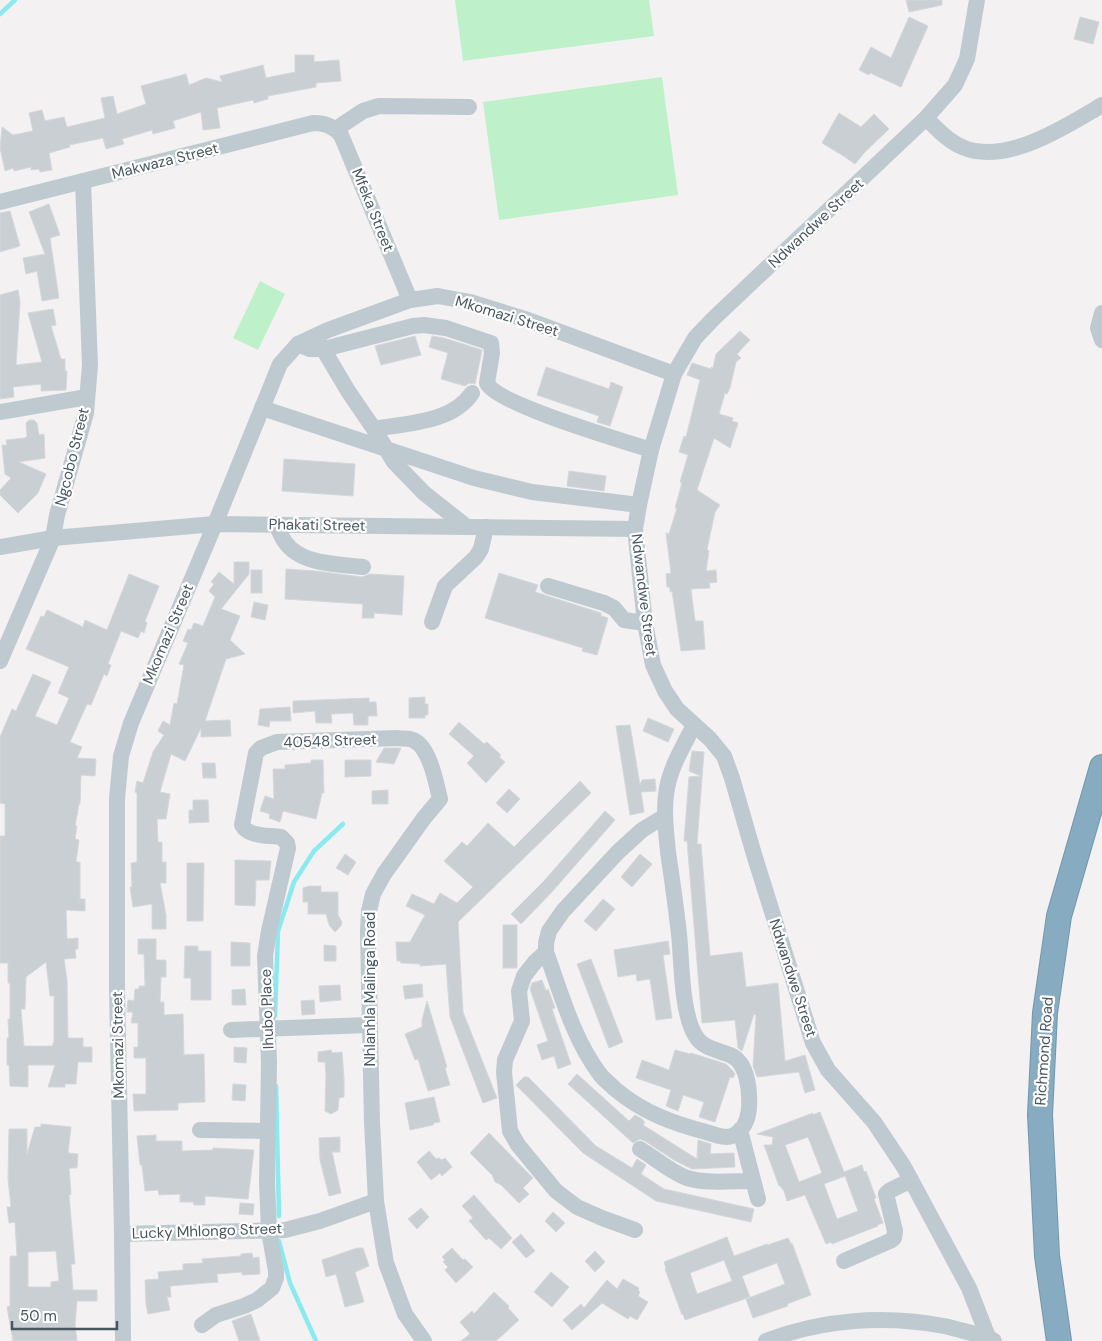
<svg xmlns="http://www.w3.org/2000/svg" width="1102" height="1341" font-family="'DM Sans',sans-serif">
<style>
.green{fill:#bef1ca}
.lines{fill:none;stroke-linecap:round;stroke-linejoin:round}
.stream{stroke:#8aeaf0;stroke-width:4.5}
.building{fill:#cacfd3;stroke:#d4d8dc;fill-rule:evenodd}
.highway-casing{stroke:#7297ad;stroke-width:26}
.minor{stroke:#becad0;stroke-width:16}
.highway{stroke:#87acc1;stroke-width:24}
.labels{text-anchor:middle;stroke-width:4.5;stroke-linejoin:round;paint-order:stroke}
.street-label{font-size:15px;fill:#48575f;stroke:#fff}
</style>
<rect width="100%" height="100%" fill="#f3f1f1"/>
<g class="green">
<polygon points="455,0 649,0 654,36 463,61"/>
<polygon points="662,77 678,195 499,220 483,102"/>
<polygon points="260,281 285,294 258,350 233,338"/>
</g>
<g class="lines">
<g class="stream">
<polyline points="0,14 15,0"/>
<polyline points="275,1016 278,931 294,882 314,851 343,824"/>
<polyline points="276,1086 279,1216"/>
<polyline points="279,1241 290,1283 316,1341"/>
</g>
</g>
<g class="building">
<polygon points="906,0 942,0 942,5 909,12"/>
<polygon points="909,17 928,26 901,87 870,73 869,75 859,70 871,47 891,58"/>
<polygon points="1080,17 1099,22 1093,44 1074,39"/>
<polygon points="295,55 314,55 314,62 339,60 341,81 316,83 316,87 268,96 268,99 254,103 253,100 217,108 220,128 203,130 201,112 173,121 175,128 153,134 152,130 122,139 124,144 106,149 103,138 69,145 70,147 49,153 52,170 40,172 39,169 31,170 31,167 14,171 13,168 5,171 0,148 2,127 13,135 33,131 29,113 42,110 45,121 64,117 67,127 105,118 101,98 113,96 117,114 146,104 141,86 186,74 189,85 206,78 222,82 220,76 263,65 266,78 295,72"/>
<polygon points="839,113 861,127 874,114 889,129 864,153 855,164 845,157 822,143"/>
<polygon points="49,204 60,235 50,238 59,298 42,301 37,271 26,274 23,258 45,254 29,212"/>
<polygon points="10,211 20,246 0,252 0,213"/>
<polygon points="18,290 20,302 16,365 42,362 28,313 53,309 56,325 51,326 61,359 65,359 65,371 67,371 66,390 41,391 41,384 13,387 14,397 0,399 0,295"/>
<polygon points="740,331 750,340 737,354 741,358 736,362 730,388 727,394 725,393 719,414 733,418 732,421 738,423 730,448 714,438 697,490 720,505 715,512 707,549 709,551 706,571 716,570 717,582 709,583 710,588 691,589 695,621 703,621 705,649 681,651 672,591 670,592 670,587 667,587 666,574 671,573 666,533 669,534 677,508 675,508 682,483 680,482 688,455 679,452 684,436 686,437 700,380 687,375 692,363 711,369 711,367 713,368 716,354"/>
<polygon points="415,336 421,355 381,365 375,346"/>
<polygon points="432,336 444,338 482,350 475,384 469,383 465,386 441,379 448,353 429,347"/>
<polygon points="546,367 609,389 611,382 623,387 610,426 597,422 599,416 537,395"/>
<polygon points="29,420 34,420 37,423 39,435 44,434 45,458 19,462 46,474 38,493 18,513 0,495 0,490 11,478 5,474 2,445 7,445 6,440 25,438 27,436 26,423"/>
<polygon points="284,459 355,464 353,496 282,491"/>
<polygon points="569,471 606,476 604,491 567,486"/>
<polygon points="234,562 249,562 249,574 221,609 240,616 230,640 245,654 226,659 205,721 230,720 231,736 201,737 201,728 185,761 171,754 160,792 170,794 166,819 157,819 158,842 162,842 162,862 166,862 166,883 160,883 166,915 166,929 152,929 152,904 133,907 130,887 132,887 131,863 137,862 137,793 135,792 137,781 143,783 153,752 164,735 158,731 163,721 170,725 174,703 177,704 184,665 179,664 188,643 183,641 188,629 191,630 194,623 203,626 215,597 209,591 214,584 211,582 219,572 234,584"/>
<polygon points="286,569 316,571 362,577 370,574 404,576 402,615 374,613 374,618 362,618 363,604 285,599"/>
<rect x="251" y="570" width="11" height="23"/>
<polygon points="499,573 538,585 535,592 601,613 601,616 608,618 597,655 582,651 583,648 485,618"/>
<path d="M129 574 159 586 145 621 147 623 144 633 141 631 138 638 121 631 108 664 111 665 107 676 104 674 91 705 87 704 70 742 82 747 77 758 96 759 95 776 81 775 80 804H79L75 826H77L75 839 79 840 76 862H80V899H85V911L66 910 67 939 78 938V949H75L76 958 64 959 67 980 68 1038H83V1047H92V1062H78L76 1084H65V1087H48L55 1065H28V1087L10 1086 9 1065H7V1038H9L8 1019H10V983H8V963H0V836H5V804L0 803V737L12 709 16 711 33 674 51 682 35 716 57 725 69 698 58 693 69 667 26 649 41 616 44 617 47 610 83 627 85 620 107 630ZM46 962 50 996H54V1042L53 1043V1046H24L21 1009H25L26 977Z"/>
<polygon points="254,602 268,605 265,620 251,617"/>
<polygon points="425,697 425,704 428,704 428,715 425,715 425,718 409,718 409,698"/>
<polygon points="369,698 369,702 376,702 377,716 368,716 368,725 354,725 353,713 331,714 332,723 316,723 315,711 293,713 293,701"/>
<polygon points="290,707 291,721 270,721 269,727 258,725 260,709"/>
<polygon points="648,718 674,729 668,742 643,731"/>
<polygon points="459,722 484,744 487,742 501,755 499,757 505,762 486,783 467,763 474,756 449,734"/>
<polygon points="630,725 640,785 642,780 655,779 656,791 641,792 644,812 630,815 616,726"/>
<polygon points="384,748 401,748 394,764 376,762"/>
<polygon points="692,751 704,752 697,844 701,844 710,956 742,952 746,987 778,983 785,1061 805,1055 815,1090 805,1093 799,1072 757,1077 753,1066 756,1015 754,1014 742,1051 738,1048 735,1020 702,1023 687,841 684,841 689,777 701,776 689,771"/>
<polygon points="311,760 323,760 324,793 322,793 316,819 283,811 280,822 269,818 270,814 260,811 265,796 274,799 273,769 285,769 285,765 311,763"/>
<polygon points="345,760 371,760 371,776 345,777"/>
<polygon points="202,763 215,763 216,778 203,778"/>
<polygon points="580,781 591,793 458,922 463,1012 497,1098 483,1103 450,1017 446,964 420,966 420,964 401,963 400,961 397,961 396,942 410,942 425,915 406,906 412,894 434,904 440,893 457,903 473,887 444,861 462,842 467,846 488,823 514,847"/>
<polygon points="509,789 520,799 507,813 496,803"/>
<polygon points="388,790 388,804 372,804 372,791"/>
<polygon points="193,800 208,800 209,822 189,823 189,810 193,810"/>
<polygon points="605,811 615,820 551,893 521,924 511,914 544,881"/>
<polygon points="345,854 356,862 348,875 336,868"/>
<polygon points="640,854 652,864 632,887 621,877"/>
<polygon points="235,860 271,861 269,880 256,880 255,906 235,905"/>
<polygon points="187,863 204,863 203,921 187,921"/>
<polygon points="309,886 321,886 321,892 338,892 338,915 342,922 341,926 335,932 329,925 326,914 308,914 308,902 303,902 303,888"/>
<polygon points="603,899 615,909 596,931 584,921"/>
<rect x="503" y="925" width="14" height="43"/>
<polygon points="138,939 156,939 156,960 166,960 166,977 161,977 160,1002 164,1002 164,1015 183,1014 184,1055 204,1054 205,1102 178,1103 178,1110 134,1111 133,1094 146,1094 146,1058 134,1058 134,1047 138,1047 138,1023 131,1023 133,1012 127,1012 128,1000 134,1001 135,989 139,989 139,986 145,986 144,954 138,954"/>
<polygon points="668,941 670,954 663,955 672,1018 656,1020 650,979 637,981 636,974 618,977 614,950"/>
<polygon points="231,942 250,943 250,966 231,966"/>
<polygon points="324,945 336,946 336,961 324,961"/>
<polygon points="185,946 198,946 198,951 211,951 211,1000 191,1000 191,978 184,978"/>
<polygon points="591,959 623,1042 609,1048 577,964"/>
<polygon points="542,980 546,991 548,989 555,1008 552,1009 571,1064 558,1069 554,1056 542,1060 537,1045 548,1041 530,989 532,983"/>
<polygon points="422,984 423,997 405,999 403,986"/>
<polygon points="340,985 341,1000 320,1002 319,986"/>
<polygon points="245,989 246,1005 232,1005 232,990"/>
<polygon points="314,1000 315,1014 302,1015 301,1001"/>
<polygon points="427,1001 447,1067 445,1068 450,1085 428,1091 418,1059 415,1060 405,1034 422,1027 422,1020"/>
<polygon points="234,1047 247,1048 246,1063 234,1062"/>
<polygon points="331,1050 332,1053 342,1052 344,1078 344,1097 339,1098 338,1110 331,1114 325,1111 326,1075 325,1062 318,1062 318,1052"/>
<polygon points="675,1050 690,1054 691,1053 726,1064 732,1070 735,1074 733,1078 730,1077 715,1122 699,1117 704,1102 683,1095 678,1111 666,1106 671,1090 636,1078 642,1060 669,1070"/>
<polygon points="577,1074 629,1121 635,1115 642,1119 645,1123 643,1125 697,1159 698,1140 711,1144 710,1154 734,1153 735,1167 692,1169 674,1160 645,1141 640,1139 633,1143 568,1084"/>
<polygon points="524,1077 528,1077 596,1146 632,1168 637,1159 646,1165 641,1174 664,1189 754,1209 751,1222 656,1201 583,1153 516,1085"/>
<polygon points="233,1084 246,1085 245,1101 232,1100"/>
<polygon points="434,1097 440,1122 434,1123 433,1125 410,1130 405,1103"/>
<path d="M820 1112 844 1172 862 1165 864 1172 866 1171 876 1198 874 1199 883 1223 877 1225 878 1226 832 1244 831 1242 826 1244 805 1195 787 1201 784 1191 780 1186H779L764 1145H772L773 1137 757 1134 813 1113V1115ZM808 1137 822 1173 799 1182 785 1145ZM845 1176 858 1211 837 1219 824 1184Z"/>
<path d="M41 1124 71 1127 68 1153 78 1154 77 1168H69L71 1194 69 1195 75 1264H71L73 1290H97V1301H77L75 1325 77 1341H13L7 1307 10 1306V1256H17L15 1222 9 1223 7 1207H11L8 1179 9 1129H27V1154L35 1127H41ZM56 1251 59 1281 51 1282V1287H28V1252Z"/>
<polygon points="489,1133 533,1178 523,1188 529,1194 519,1203 500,1184 495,1182 492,1175 470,1153"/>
<polygon points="156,1135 156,1141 182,1141 182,1151 213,1150 213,1148 254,1150 248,1199 205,1196 205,1205 194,1205 193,1202 180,1202 180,1194 159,1195 158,1190 145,1191 142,1165 140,1165 137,1136"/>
<polygon points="340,1137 340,1152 332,1152 341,1193 329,1196 320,1160 319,1138"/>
<polygon points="429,1151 436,1159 439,1158 442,1160 445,1158 452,1167 442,1176 440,1173 431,1180 417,1162"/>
<polygon points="474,1195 512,1238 501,1249 489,1238 486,1240 469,1221 473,1218 462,1206"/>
<polygon points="240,1203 254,1204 253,1215 239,1214"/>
<polygon points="421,1208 429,1217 417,1229 408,1219"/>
<polygon points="553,1212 565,1223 556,1232 545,1221"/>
<polygon points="521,1234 535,1251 526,1258 512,1242"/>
<path d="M727 1237 734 1256 767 1244 768 1245 788 1238 791 1244 792 1243 811 1295 787 1304 788 1306 753 1318 746 1299 785 1284 777 1263 742 1276 750 1297 685 1320 683 1314 682 1315 665 1269 666 1268 664 1262ZM724 1260 732 1281 697 1294 690 1273Z"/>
<polygon points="357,1248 363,1248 369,1266 355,1272 364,1302 345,1307 336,1274 326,1277 322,1260"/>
<polygon points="452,1248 463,1260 465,1259 473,1267 456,1283 445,1270 448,1267 443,1262 445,1260 442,1257"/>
<polygon points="595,1251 605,1262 595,1272 585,1261"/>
<polygon points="252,1253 253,1258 259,1257 260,1274 242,1275 242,1272 217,1274 218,1282 170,1286 171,1297 167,1297 170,1310 148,1314 146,1304 145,1280 159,1279 158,1272 183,1270 183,1264 203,1263 202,1259 241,1256 241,1254"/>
<polygon points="551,1272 569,1287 552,1307 534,1292"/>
<polygon points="623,1279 639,1288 638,1290 640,1292 638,1296 648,1302 637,1320 630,1316 628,1319 602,1303 572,1330 563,1320 581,1304 584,1308 607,1280 617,1289"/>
<polygon points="494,1292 509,1306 508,1308 519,1320 496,1341 461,1341 470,1334 460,1322 472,1311 474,1314"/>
<polygon points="251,1314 260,1341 239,1341 232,1321"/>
</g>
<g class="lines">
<defs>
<polyline id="highway" points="1059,1341 1047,1256 1040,1115 1045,1013 1059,916 1102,767"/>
</defs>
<use href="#highway" class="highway-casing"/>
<g class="minor">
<polyline points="977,0 967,59 955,85 926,118 713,319 695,338 674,374 651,450 639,505 635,529 645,623 653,665 665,691 677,709 710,739 724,756 732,778 753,851 813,1043 828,1070 874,1122 904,1167 969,1288 988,1337 994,1341"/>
<path d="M926 118C937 129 948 141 962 147 1005 166 1065 127 1102 105"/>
<polyline points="336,129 363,111 379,106 469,107"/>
<path d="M0 202 313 123C325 123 333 126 341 135L410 300"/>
<polyline points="1102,313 1098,328 1102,340"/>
<polyline points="319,342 348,391 374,429 394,462 424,493 467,527"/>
<path d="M298 344 310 349H324L413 326 424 325 446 328 491 343 492 353 487 383C496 404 624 441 651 450"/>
<polyline points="262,408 474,478 532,492 639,505"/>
<polyline points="0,412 87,397"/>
<path d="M374 429C407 423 452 423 472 393"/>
<path d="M276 524C279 530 281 537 285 542 301 565 338 564 363 567"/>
<polyline points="0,547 53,538 215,524 635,529"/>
<polyline points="548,586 604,603 614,608 624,620 645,623"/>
<polyline points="432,622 445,586 476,557 481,549 486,527"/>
<polyline points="0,661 53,538 57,515 86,413 90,365 83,181"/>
<path d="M665 816 642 830 618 852 563 911 549 931 546 943V952C561 993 573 1038 599 1073 603 1079 610 1084 615 1089 642 1112 672 1123 706 1132 714 1134 724 1139 732 1136 743 1132 748 1120 749 1108 750 1092 748 1062 730 1055 717 1050 702 1048 695 1035 681 1011 682 962 679 934 676 907 672 879 668 852 666 831 663 809 667 788 671 766 684 745 694 725"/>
<polyline points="546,952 535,962 524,976 519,991 522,1021 505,1060 504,1072 510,1131 518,1145 556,1191 577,1207 602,1218 635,1230"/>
<polyline points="231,1030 369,1025"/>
<polyline points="200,1130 268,1131"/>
<polyline points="740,1130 758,1199"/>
<path d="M640 1149C655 1158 670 1172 687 1178 707 1184 732 1181 753 1181"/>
<polyline points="122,1234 285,1230 320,1221 376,1201"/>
<polyline points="844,1261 890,1241 894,1238 895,1231 886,1194 889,1191 911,1180"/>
<path d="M202 1325 216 1315 244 1306 257 1300 272 1288 276 1278V1271L269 1231 267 1182 269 1062 265 956 269 931 288 848 287 843 281 837C268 835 248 837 242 825L256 753 261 748 277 742 398 738C403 739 409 738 413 740 430 747 436 783 440 799L424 818 384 874 373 894 369 911 368 932 372 1122 376 1201 386 1263 405 1314 424 1341"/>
<polyline points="123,1341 122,1234 117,990 117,799 121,756 131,723 215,524 280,364 298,344 328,330 410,300 438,296 470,302 528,320 674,374"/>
<path d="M766 1341C822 1319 885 1315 944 1326 958 1329 973 1334 988 1337"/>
</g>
<use href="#highway" class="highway"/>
</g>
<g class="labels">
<g class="street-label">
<text transform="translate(165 161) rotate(-14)" y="5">Makwaza Street</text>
<text transform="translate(373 210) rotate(68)" y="5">Mfeka Street</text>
<text transform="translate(816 223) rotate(-43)" y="5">Ndwandwe Street</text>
<text transform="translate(507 316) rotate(17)" y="5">Mkomazi Street</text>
<text transform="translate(72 457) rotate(-76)" y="5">Ngcobo Street</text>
<text transform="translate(317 525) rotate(1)" y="5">Phakati Street</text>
<text transform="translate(644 595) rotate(83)" y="5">Ndwandwe Street</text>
<text transform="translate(168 634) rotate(-67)" y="5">Mkomazi Street</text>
<text transform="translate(330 741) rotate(-2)" y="5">40548 Street</text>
<text transform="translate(793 978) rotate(72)" y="5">Ndwandwe Street</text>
<text transform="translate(370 989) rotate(-90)" y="5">Nhlanhla Malinga Road</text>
<text transform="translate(267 1009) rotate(-92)" y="5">Ihubo Place</text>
<text transform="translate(118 1045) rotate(-91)" y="5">Mkomazi Street</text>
<text transform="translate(1044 1051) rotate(-86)" y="5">Richmond Road</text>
<text transform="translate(207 1231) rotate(-2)" y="5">Lucky Mhlongo Street</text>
</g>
</g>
<path d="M12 1321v8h105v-8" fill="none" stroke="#48575f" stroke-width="2.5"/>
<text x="20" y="1321" font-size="15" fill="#48575f" stroke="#ffffff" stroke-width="4" paint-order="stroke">50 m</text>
</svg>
